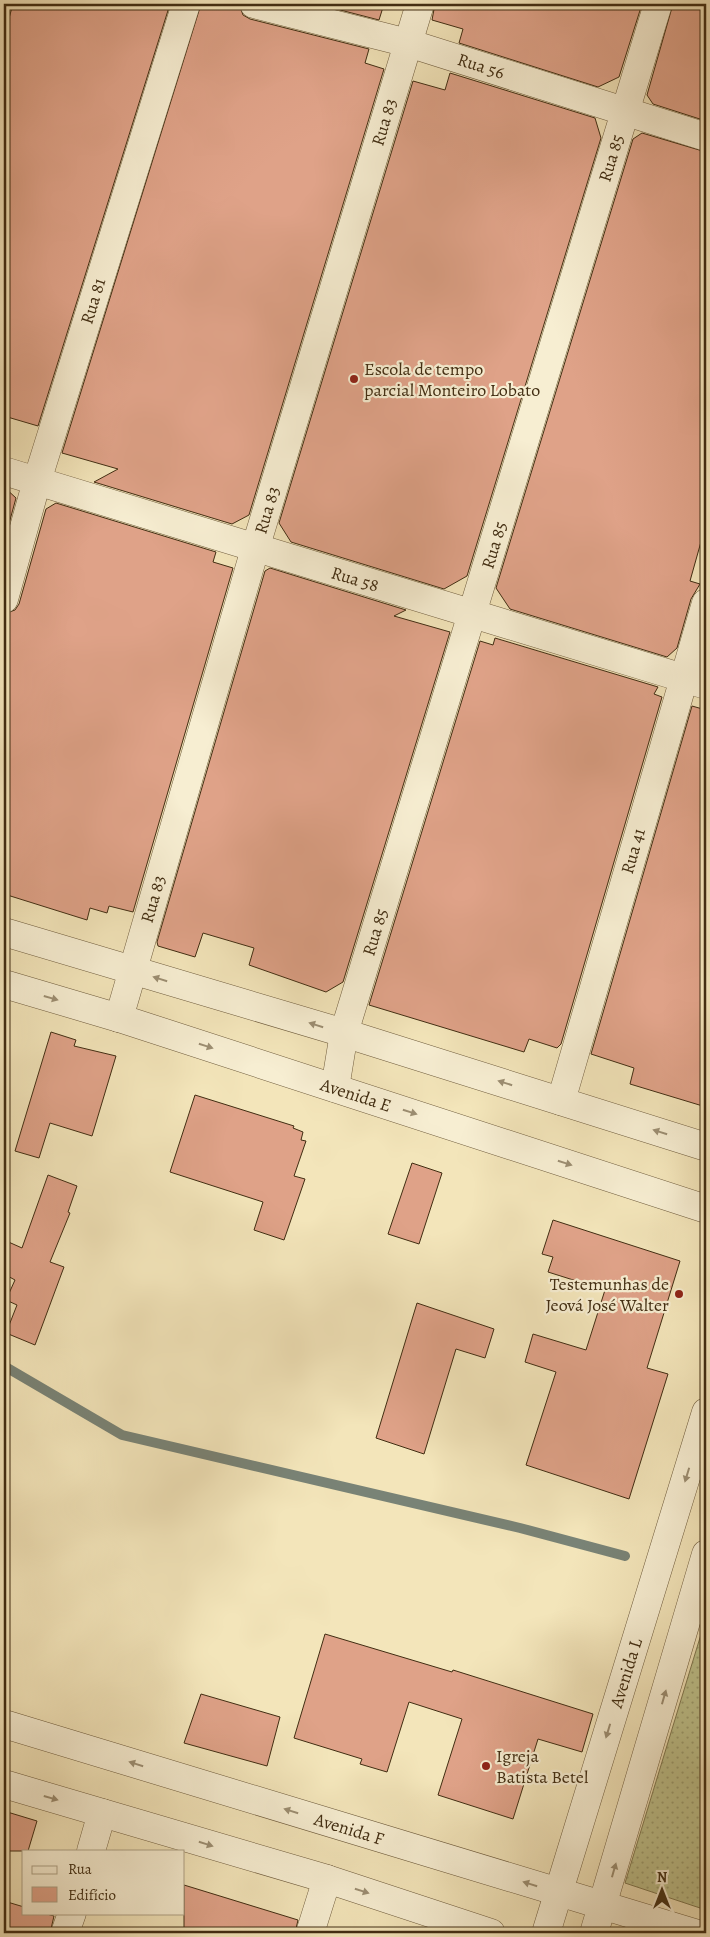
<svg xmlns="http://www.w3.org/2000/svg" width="710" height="1937" font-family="Alegreya,serif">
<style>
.grass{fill:url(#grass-dots);stroke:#807850}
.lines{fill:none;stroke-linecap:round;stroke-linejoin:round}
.stream{stroke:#798376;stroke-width:10}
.building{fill:#dfa288;stroke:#412d12}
.minor-casing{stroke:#6e5b3c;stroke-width:29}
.tertiary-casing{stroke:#6e5b3c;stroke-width:29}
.minor{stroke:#f7eed2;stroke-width:28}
.tertiary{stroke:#f7eed2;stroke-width:28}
.oneway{fill:#9c8e72}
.poi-dot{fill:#8f2418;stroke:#f7eed2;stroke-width:2}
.labels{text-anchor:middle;stroke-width:4.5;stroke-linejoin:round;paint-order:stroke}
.street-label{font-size:18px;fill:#412d12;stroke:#f7eed2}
.poi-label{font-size:18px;fill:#412d12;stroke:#f7eed2;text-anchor:start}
</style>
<defs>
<pattern id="grass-dots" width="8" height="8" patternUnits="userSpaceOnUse" patternTransform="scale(1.25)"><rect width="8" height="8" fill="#bfc38d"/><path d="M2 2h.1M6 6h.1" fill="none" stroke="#9d9f72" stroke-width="1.8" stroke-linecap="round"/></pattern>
</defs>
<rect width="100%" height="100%" fill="#f3e5ba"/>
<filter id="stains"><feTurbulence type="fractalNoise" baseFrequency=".004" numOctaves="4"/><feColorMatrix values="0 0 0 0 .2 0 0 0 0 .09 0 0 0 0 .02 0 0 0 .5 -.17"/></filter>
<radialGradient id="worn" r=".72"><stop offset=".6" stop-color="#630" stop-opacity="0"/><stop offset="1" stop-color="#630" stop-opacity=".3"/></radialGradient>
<polygon class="grass" points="706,1618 706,1910 625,1883"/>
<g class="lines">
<polyline class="stream" points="4,1366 122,1435 520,1528 625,1556"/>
</g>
<g class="building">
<polygon points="13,4 170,4 38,426 4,416 4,36"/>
<polygon points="201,4 239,4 243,15 250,19 369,49 365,63 384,69 249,515 232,524 94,482 118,469 62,453"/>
<polygon points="317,4 384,4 379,20"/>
<polygon points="435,4 642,4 619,77 598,87 459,43 463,29 432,20"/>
<polygon points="673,4 706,4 706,121 653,104 647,95"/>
<polygon points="450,73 595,118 601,138 467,576 444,589 291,542 279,523 413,81 445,90"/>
<polygon points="642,133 706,152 706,524 690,581 700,584 691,599 677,648 667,657 510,609 496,588 633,139"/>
<polygon points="4,487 16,498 4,542"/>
<polygon points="56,503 216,552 213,562 233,568 133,912 109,906 107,913 90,908 87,920 4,894 4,614 15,610 19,604 46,509"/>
<polygon points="270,568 406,610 394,616 450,632 343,982 326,992 249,965 254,948 203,933 195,957 158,946 157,942 265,571"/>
<polygon points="495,638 658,687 654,694 662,697 561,1044 557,1048 529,1039 524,1052 369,1005 480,641 493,645"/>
<polygon points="692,706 706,710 706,1107 630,1084 634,1068 591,1054"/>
<polygon points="51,1032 76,1040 74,1046 116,1056 92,1136 50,1123 39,1158 15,1151"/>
<polygon points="195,1095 294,1126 293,1128 303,1132 301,1140 306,1141 294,1176 305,1179 284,1240 254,1230 263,1202 170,1172"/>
<polygon points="412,1163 442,1173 419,1244 388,1234"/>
<polygon points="48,1175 77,1186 68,1212 70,1213 50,1262 64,1267 35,1345 6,1333 17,1305 6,1300 15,1280 4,1274 4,1240 22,1248"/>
<polygon points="553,1220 680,1261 647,1368 668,1374 629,1499 526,1465 556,1372 525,1362 533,1334 586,1350 605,1290 548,1272 553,1257 542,1254"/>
<polygon points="417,1303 494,1329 485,1358 456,1349 424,1454 376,1438"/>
<polygon points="325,1634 452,1672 453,1670 593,1714 582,1752 538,1739 513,1819 438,1795 462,1719 409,1702 387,1772 360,1764 362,1759 294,1738"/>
<polygon points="201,1694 280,1717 267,1766 184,1743"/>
<polygon points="4,1811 37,1821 28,1851 4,1851"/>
<polygon points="184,1885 298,1920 295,1933 184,1933"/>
<polygon points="4,1901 24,1907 24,1913 43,1913 54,1916 50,1933 4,1933"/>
</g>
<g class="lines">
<defs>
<g id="minor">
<polyline points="254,4 408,43 706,137"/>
<polyline points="4,471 706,685"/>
<polyline points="4,599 37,481 186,4"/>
<polyline points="119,1018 255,549 420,4"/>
<polyline points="335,1088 344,1033 658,4"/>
<polyline points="561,1101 706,603"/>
<polyline points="91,1851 102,1813"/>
<polyline points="65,1933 72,1913"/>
<polyline points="310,1933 327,1879"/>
</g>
<g id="tertiary">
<polyline points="4,932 344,1033 706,1147"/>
<polyline points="4,984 119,1018 706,1209"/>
<polyline points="4,1724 694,1933"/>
<polyline points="4,1784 327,1879 491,1933"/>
<polyline points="546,1933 706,1412"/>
<polyline points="594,1933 706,1554"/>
</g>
</defs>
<use href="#minor" class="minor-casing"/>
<use href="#tertiary" class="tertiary-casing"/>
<use href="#minor" class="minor"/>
<use href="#tertiary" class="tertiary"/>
</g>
<defs><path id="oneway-solid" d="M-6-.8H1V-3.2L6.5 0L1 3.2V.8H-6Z" transform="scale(1.25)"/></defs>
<g class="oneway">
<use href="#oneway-solid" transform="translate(160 979) rotate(-163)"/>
<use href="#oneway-solid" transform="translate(51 998) rotate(16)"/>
<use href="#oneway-solid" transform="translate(316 1025) rotate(-163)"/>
<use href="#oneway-solid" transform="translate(206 1046) rotate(18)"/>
<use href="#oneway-solid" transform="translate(505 1083) rotate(-163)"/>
<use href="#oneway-solid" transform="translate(410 1112) rotate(18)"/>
<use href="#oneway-solid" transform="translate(660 1132) rotate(-162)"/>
<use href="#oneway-solid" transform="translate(565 1163) rotate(18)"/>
<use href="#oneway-solid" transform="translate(687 1475) rotate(107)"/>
<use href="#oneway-solid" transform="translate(664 1697) rotate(-74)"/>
<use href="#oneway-solid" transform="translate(608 1731) rotate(107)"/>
<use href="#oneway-solid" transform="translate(136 1764) rotate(-163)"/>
<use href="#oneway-solid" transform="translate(51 1798) rotate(16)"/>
<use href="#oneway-solid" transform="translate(291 1811) rotate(-163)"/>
<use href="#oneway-solid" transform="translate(206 1844) rotate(17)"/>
<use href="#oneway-solid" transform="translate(614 1870) rotate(-74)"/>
<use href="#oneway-solid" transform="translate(530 1884) rotate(-163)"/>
<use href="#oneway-solid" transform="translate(362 1891) rotate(18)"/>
</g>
<g class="poi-dot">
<circle cx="354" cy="379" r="5"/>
<circle cx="679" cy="1294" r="5"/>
<circle cx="486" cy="1766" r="5"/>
</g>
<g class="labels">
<g class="street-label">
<text transform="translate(481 66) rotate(18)" y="6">Rua 56</text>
<text transform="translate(384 122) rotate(-73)" y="6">Rua 83</text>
<text transform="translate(611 158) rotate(-73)" y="6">Rua 85</text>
<text transform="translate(93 301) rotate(-73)" y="6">Rua 81</text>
<text transform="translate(267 510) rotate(-73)" y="6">Rua 83</text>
<text transform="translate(494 545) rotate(-73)" y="6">Rua 85</text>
<text transform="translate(355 579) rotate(17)" y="6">Rua 58</text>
<text transform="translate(633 851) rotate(-74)" y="6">Rua 41</text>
<text transform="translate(153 899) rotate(-74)" y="6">Rua 83</text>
<text transform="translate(375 932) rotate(-73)" y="6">Rua 85</text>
<text transform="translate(356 1095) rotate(18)" y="6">Avenida E</text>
<text transform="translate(626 1673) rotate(-73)" y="6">Avenida L</text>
<text transform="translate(349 1829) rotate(17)" y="6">Avenida F</text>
</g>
<g class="poi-label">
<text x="364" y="375">Escola de tempo<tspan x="364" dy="21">parcial Monteiro Lobato</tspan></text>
<text x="669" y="1290" text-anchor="end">Testemunhas de<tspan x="669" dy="21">Jeová José Walter</tspan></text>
<text x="496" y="1762">Igreja<tspan x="496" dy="21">Batista Betel</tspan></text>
</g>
</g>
<rect width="710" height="1937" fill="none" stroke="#f3e5ba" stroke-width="20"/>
<rect x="5" y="5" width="700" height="1927" fill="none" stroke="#412d12" stroke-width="2.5"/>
<rect x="10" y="10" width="690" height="1917" fill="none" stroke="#412d12"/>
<rect x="22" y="1850" width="162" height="65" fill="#f7eed2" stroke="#aea185"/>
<rect x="32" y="1866" width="25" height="8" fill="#f7eed2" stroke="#aea185"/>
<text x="68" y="1874" font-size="15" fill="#412d12">Rua</text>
<rect x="32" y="1887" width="25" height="15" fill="#dfa288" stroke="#aea185"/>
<text x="68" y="1900" font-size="15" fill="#412d12">Edifício</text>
<g transform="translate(662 1890)" stroke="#f7eed2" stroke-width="4" paint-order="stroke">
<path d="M0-4L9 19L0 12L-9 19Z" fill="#412d12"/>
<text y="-8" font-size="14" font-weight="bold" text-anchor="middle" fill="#412d12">N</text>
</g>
<rect width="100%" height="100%" filter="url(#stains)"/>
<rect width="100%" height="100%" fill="url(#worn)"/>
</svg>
